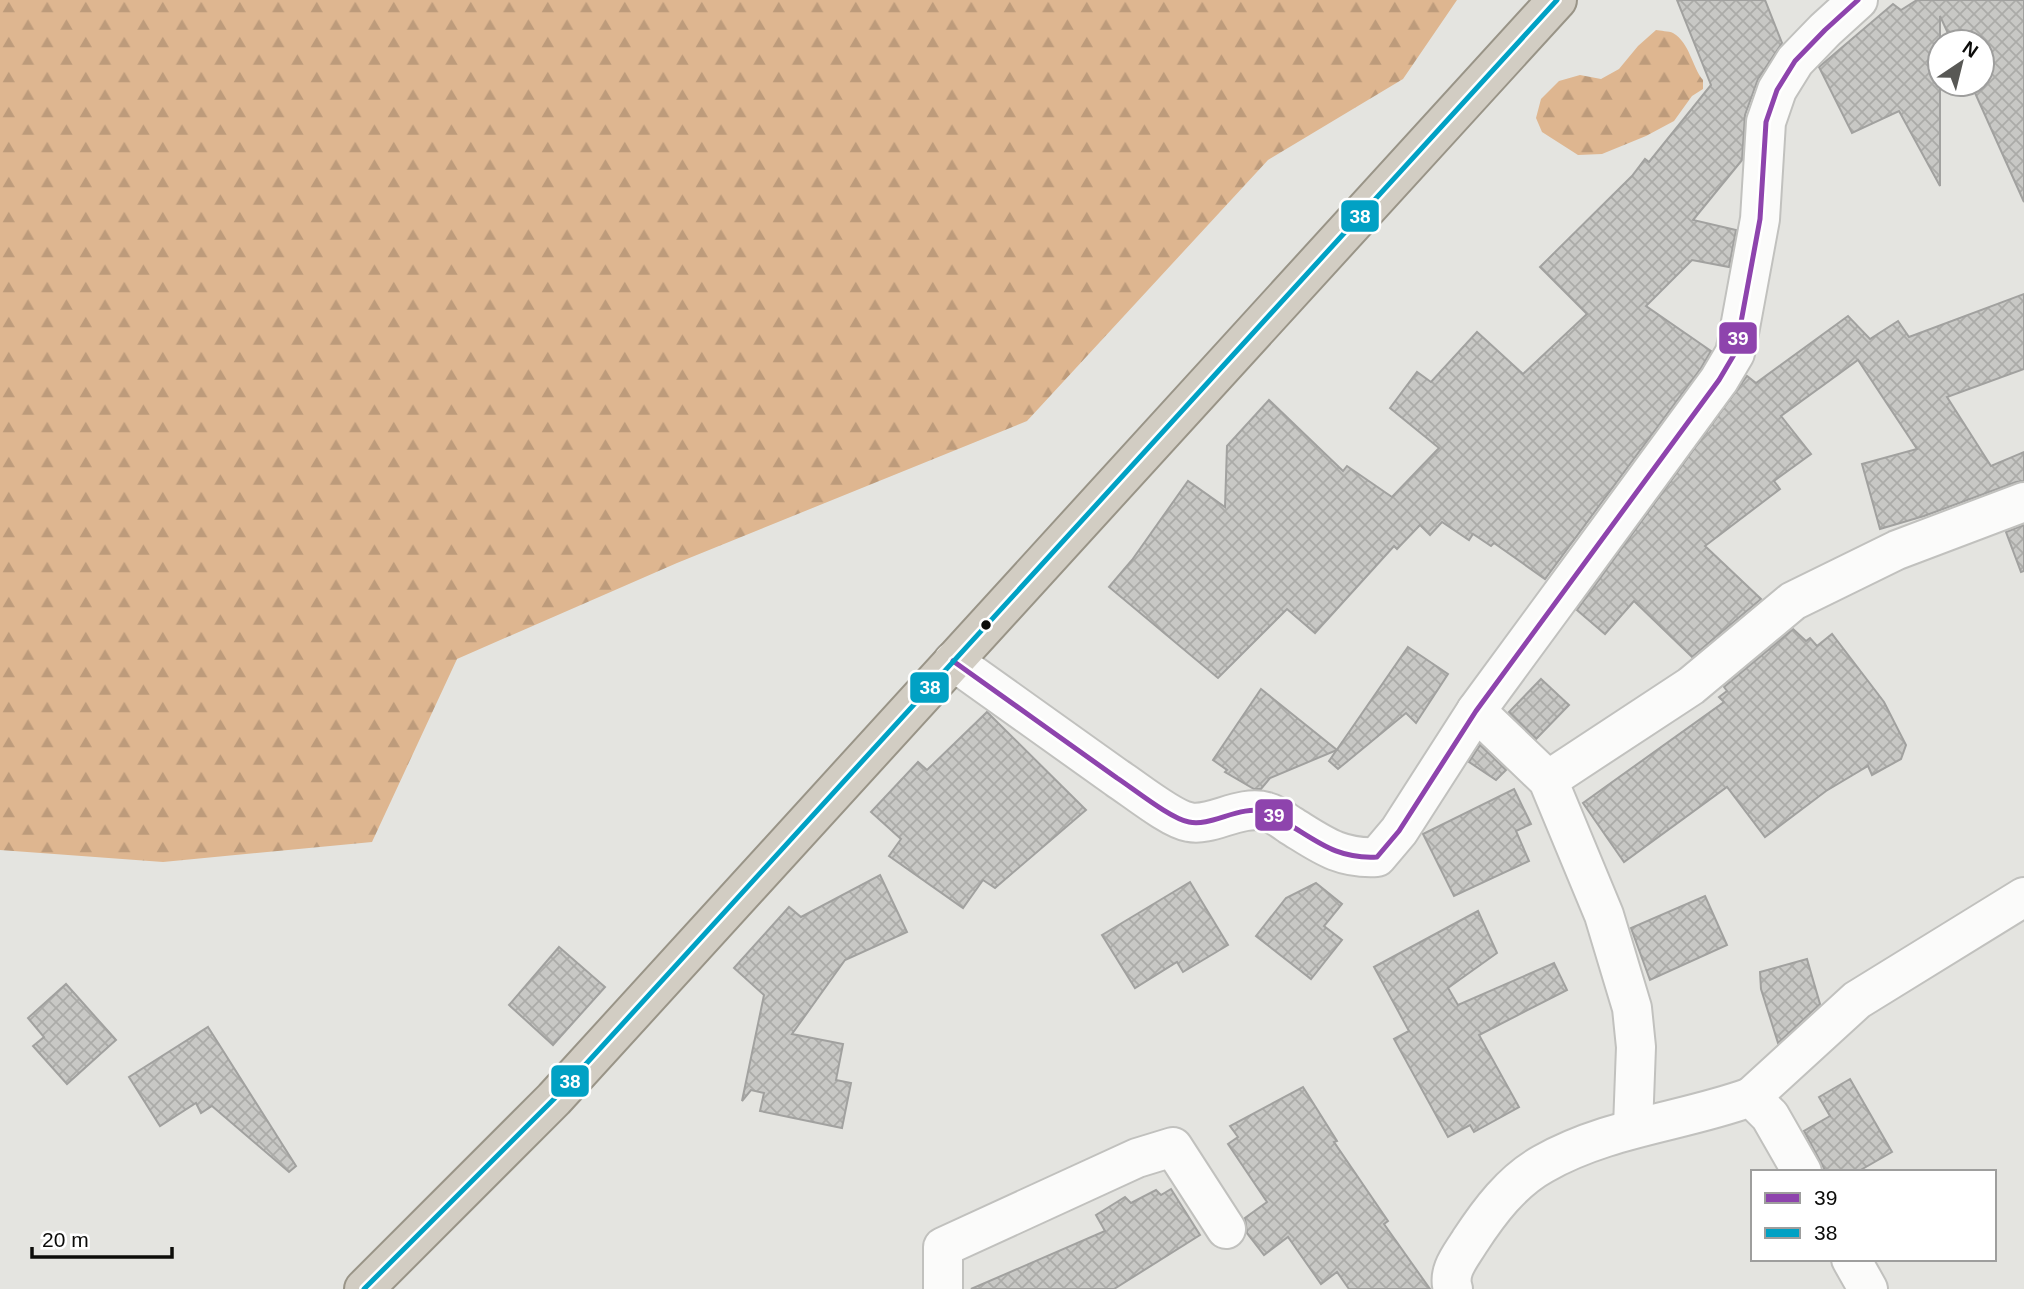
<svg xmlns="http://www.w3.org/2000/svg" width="2024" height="1289" font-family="Helvetica,sans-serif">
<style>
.forest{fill:url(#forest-firs)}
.building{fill:url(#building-cross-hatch);stroke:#a1a19f;stroke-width:2}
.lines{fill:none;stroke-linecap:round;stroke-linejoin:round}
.street-casing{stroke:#c1c1be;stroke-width:42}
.highway-casing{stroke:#999487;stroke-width:42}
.street{stroke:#fbfbfa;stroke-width:38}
.highway{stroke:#d2cdc3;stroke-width:38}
.bus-1-casing{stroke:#fff;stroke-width:10}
.bus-2-casing{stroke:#fff;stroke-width:10}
.bus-1{stroke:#8e44ad;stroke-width:5}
.bus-2{stroke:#01a1c4;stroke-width:5}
.bus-dot{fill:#0c0c0a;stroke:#fff;stroke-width:2.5}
.line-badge{stroke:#fff;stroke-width:2.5}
.badge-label{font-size:19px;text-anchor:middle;font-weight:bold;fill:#fff}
</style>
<defs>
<pattern id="forest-firs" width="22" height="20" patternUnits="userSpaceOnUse" patternTransform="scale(1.75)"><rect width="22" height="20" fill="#deb690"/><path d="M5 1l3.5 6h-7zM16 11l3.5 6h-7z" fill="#bd9b7b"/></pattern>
<pattern id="building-cross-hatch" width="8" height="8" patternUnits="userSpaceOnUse" patternTransform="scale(1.75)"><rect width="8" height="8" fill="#c8c8c5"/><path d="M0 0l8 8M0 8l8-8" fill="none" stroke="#ababa8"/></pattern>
</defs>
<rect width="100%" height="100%" fill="#e4e4e0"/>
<g class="forest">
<polygon points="0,0 1457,0 1403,79 1268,160 1027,421 677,563 457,659 372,842 163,862 0,850"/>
<path d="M1656 30C1660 31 1669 31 1673 33 1690 43 1692 67 1703 80V89L1692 96 1674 121 1646 136 1602 154 1578 155 1542 132 1536 118 1541 99 1559 81 1580 75 1601 79 1619 69 1638 46Z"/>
</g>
<g class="building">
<polygon points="1677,0 1765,0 1782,43 1758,79 1745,115 1742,160 1693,220 1736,230 1729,267 1692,260 1646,306 1711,351 1701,368 1545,579 1494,543 1491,546 1473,534 1469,540 1442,522 1430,535 1420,525 1397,549 1394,546 1315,633 1287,609 1218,678 1109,587 1132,560 1188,481 1225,507 1227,446 1269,400 1343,471 1347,466 1392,497 1439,448 1390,408 1417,372 1431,382 1477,332 1523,374 1587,314 1540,267 1632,176 1645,159 1649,162 1711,85"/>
<polygon points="1917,0 2024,0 2024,202 1971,84 1982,84 1982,42 1952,42 1940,16 1940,186 1899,111 1852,133 1819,67 1893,4 1901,10"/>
<polygon points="2024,294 2024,369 1947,397 1991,466 2024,452 2024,481 2016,482 1924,516 1880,529 1862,464 1917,449 1858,360 1781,416 1811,454 1774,481 1780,489 1705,546 1761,599 1692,657 1634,601 1605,634 1577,610 1747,376 1756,383 1848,316 1870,339 1898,321 1909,337"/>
<polygon points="2024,525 2024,571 2021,572 2006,532"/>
<polygon points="1793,629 1806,641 1810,638 1817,646 1832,634 1884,702 1906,745 1901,759 1872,775 1868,766 1826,791 1765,837 1727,787 1624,862 1583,803 1724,702 1719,697 1727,691 1724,687"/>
<polygon points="1408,647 1448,674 1416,723 1406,713 1338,769 1329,761"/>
<polygon points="1541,679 1569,705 1536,739 1509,712"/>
<polygon points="1261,689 1337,750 1270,778 1261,789 1254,789 1225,772 1227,770 1213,760"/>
<polygon points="987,712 1086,810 995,888 983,880 963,908 889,856 901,839 871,812 918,762 927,770"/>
<polygon points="1480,745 1506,770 1496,780 1469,762"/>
<polygon points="1514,789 1531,824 1516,831 1529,861 1454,896 1423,834"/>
<polygon points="880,875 907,932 845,960 792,1034 843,1044 836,1080 851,1083 842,1128 760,1111 764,1093 751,1090 742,1101 764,995 734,968 789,907 801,917"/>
<polygon points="1190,882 1228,945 1183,972 1177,962 1135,988 1102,935"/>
<polygon points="1316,883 1342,904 1324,926 1342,940 1311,979 1256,936 1286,898"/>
<polygon points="1705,896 1727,945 1650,980 1631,928"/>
<polygon points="1478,911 1497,953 1448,988 1458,1005 1554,963 1567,990 1479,1035 1519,1107 1474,1132 1470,1125 1448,1137 1394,1039 1409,1031 1374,967"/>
<polygon points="559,947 605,987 553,1045 509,1005"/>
<polygon points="1807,959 1820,1004 1778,1043 1761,989 1760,972"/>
<polygon points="66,984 116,1040 67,1084 33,1046 44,1037 28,1018"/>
<polygon points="208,1027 296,1166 289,1172 212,1106 201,1113 196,1103 160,1126 129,1077"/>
<polygon points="1850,1079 1892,1152 1857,1172 1826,1172 1804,1131 1830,1116 1819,1097"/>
<polygon points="1303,1087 1337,1141 1334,1142 1388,1221 1384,1224 1430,1289 1349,1289 1337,1272 1321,1284 1288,1237 1264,1255 1247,1233 1245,1218 1267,1202 1228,1144 1238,1137 1230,1126"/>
<polygon points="1171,1189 1200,1235 1114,1289 971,1289 1105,1231 1096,1215 1125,1197 1131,1203 1156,1190 1161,1195"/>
</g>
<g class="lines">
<defs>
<g id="street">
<path d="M953 661C1008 700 1062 739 1117 778 1134 789 1171 819 1189 822 1212 827 1240 804 1267 812 1275 814 1283 820 1290 825 1321 844 1339 859 1377 857L1399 831 1476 711 1719 380 1735 353 1739 333 1760 219 1766 122 1777 90 1795 61 1825 30 1858 0"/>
<polyline points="1476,711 1548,780 1604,915 1632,1008 1636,1047 1633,1127"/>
<polyline points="1548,780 1691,686 1793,601 1897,550 2024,502"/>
<polyline points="1751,1097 1857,1000 2024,897"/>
<polyline points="1851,1259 1868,1289"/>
<polyline points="943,1289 943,1247 1137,1158 1173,1147 1226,1229"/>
<path d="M1453 1289C1447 1271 1461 1256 1470 1241 1489 1212 1512 1181 1543 1164 1608 1127 1682 1122 1751 1097L1770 1116 1802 1172"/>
</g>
<polyline id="highway" points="364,1289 554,1099 1557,0"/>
</defs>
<use href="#street" class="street-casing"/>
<use href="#highway" class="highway-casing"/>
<use href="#street" class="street"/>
<use href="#highway" class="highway"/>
<defs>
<path id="bus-1" d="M953 661C1008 700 1062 739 1117 778 1134 789 1171 819 1189 822 1212 827 1240 804 1267 812 1275 814 1283 820 1290 825 1321 844 1339 859 1377 857L1399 831 1476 711 1719 380 1735 353 1739 333 1760 219 1766 122 1777 90 1795 61 1825 30 1858 0"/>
<polyline id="bus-2" points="364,1289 554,1099 1557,0"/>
</defs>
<use href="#bus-1" class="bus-1-casing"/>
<use href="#bus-2" class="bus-2-casing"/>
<use href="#bus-1" class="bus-1"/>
<use href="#bus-2" class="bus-2"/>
</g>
<circle class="bus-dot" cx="986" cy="625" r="6"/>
<g class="line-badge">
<rect x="1340" y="199" width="40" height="34" rx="7" fill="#01a1c4"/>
<rect x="1718" y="321" width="40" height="34" rx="7" fill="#8e44ad"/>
<rect x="909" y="671" width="41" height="33" rx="7" fill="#01a1c4"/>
<rect x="1254" y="798" width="40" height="34" rx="7" fill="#8e44ad"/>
<rect x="550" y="1064" width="40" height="34" rx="7" fill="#01a1c4"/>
</g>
<g class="badge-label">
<text x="1360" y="223">38</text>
<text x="1738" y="345">39</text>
<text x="930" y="694">38</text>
<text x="1274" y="822">39</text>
<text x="570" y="1088">38</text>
</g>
<rect x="1751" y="1170" width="245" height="91" fill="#ffffff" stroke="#9e9e9d" stroke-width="2"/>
<rect x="1765" y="1193" width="35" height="10" fill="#8e44ad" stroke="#9e9e9d" stroke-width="2"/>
<text x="1814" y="1205" font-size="21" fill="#0c0c0a">39</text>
<rect x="1765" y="1228" width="35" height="10" fill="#01a1c4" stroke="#9e9e9d" stroke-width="2"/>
<text x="1814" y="1240" font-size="21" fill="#0c0c0a">38</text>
<g transform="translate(1961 63) rotate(35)"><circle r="33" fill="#ffffff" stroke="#9e9e9d" stroke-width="2"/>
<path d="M0-5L12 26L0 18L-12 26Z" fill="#585855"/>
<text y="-10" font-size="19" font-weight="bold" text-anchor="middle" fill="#0c0c0a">N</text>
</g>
<path d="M32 1247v10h140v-10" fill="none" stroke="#0c0c0a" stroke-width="3.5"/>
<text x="42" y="1247" font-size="21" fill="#0c0c0a" stroke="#ffffff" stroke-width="5" paint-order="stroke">20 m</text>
</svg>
